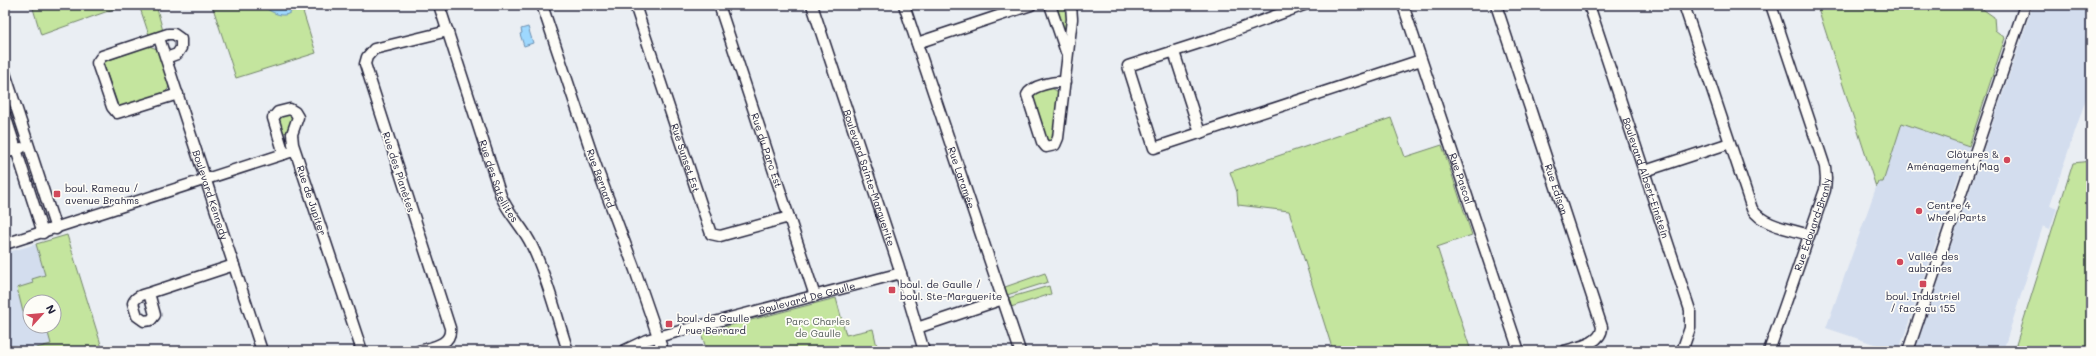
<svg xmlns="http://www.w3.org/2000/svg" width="2096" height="356" font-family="Mali,sans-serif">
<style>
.built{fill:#d3ddee}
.green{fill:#c4e59e;stroke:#73846c}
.water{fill:#9ed8fe;stroke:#6c8fb0}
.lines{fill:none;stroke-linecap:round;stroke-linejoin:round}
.minor-casing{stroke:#22223b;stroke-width:13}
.minor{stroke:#fdfcf7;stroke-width:10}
.poi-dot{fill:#d1495b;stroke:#fdfcf7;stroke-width:1.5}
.labels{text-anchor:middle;stroke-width:3.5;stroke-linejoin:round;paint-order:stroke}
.street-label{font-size:10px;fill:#22223b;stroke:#fdfcf7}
.poi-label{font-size:10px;fill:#22223b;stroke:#fdfcf7;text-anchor:start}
.park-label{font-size:10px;fill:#535c59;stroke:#fdfcf7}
</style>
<rect width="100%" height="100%" fill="#eaeef3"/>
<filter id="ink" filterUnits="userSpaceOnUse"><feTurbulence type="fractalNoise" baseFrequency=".025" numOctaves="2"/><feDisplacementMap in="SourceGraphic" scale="8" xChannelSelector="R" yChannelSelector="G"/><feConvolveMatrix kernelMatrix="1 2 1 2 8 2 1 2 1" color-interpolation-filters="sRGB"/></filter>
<g filter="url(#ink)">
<g class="built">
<polygon points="2033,5 2091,5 2091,84 2050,205 2057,208 2050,229 2043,226 2003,351 1915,351"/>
<polygon points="1902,123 1969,146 1899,351 1895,351 1826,328 1878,182 1883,181"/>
<polygon points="36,244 45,275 32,280 39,302 30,302 30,326 46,326 53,351 5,351 5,253"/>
</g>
<g class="green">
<polygon points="32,5 125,5 41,35"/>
<polygon points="139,5 156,5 163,31 149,35"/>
<polygon points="212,5 301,5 316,53 236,78"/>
<polygon points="1055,5 1066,5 1068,11 1065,35"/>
<polygon points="1817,5 1977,5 1994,17 1995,30 2005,38 1969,146 1902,123 1883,182 1878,182 1876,187"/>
<polygon points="149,46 157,49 169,84 168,89 164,93 119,108 103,62"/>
<polygon points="1051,88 1057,91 1059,97 1053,140 1047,142 1032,94"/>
<polygon points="289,114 292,118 287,132 284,133 278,122 279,118"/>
<polygon points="1391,118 1405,157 1442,145 1472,235 1437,247 1471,351 1333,351 1289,211 1238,205 1237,192 1230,172"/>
<polygon points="2091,161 2091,351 2014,351 2073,163"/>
<polygon points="67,235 103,351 26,351 51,344 46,326 54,326 54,302 30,302 30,310 23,312 17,288 33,283 32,279 45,275 36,244"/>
<polygon points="1045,273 1048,282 1007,295 1005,287"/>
<polygon points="1049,286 1051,294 1011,307 1008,298"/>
<polygon points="836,298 846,335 873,329 878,351 707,351 701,333"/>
</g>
<g class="water">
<path d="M261 5H294V8C286 22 271 12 261 5Z"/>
<polygon points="528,27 533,43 524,46 520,34 522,33 521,29"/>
</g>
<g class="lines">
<defs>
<g id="minor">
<path id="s1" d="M439 5 501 196C509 215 524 228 532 246 547 276 557 318 568 351"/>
<path id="s2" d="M542 5 596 166 635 270 663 351"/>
<path id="s3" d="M635 5 711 234 720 236 789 217"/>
<path id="s4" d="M719 5 815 296"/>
<path id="s5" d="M812 5 898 264 924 351"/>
<path id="s6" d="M904 5 1020 351"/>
<polyline points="1050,5 1066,52"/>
<polyline points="1304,5 1218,37 1128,66 1154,148 1421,60"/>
<path id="s7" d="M1403 5 1519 351"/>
<path id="s8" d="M1496 5 1602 327C1602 344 1577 347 1564 351"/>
<path id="s9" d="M1589 5 1690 310V328L1682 351"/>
<path d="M1684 5 1752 209C1763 226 1791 229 1809 235"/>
<path id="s10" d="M159 38 262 351"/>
<polyline points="917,43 1031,5"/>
<polyline points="1174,52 1200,133"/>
<polyline points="166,58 177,54 181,48 181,39 174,34 168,34 102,56 97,63 112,107 117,113 178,94"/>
<polyline points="5,73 56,229"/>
<path d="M1065 82C1055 81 1032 85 1027 95L1042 142 1046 147 1055 145 1058 138 1072 19 1071 5"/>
<polyline points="5,115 43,233"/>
<polyline points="5,153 21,148"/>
<path id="s11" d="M284 154 273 118 278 112 290 109 295 112 298 117 292 134 293 144 362 351"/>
<polyline points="1645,171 1730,143"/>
<polyline points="5,244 290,152"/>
<path d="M149 293 155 315 151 320 144 321 137 316 133 303C136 296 142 295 149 293L234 265"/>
<polyline points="917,328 1003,299"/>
<path d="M419 351C432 347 452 345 450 328L365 64 367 57 374 49 448 31"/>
<path id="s12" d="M623 351 646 340 901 273"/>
<path id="s13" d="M1769 351 1825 190 1826 179 1825 167 1771 5"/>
<polyline points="1908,351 2025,5"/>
</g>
</defs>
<use href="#minor" class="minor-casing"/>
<use href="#minor" class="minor"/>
</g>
</g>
<g class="poi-dot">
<circle cx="2007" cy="160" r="4"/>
<rect x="53" y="190" width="8" height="8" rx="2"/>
<circle cx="1919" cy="211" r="4"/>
<circle cx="1900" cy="262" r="4"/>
<rect x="1919" y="280" width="8" height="8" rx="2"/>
<rect x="888" y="286" width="8" height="8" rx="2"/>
<rect x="665" y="320" width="8" height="8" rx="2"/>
</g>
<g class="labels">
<g class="street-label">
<text dy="4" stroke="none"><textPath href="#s4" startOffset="153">Rue du Parc Est</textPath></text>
<text dy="4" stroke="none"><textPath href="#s3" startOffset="161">Rue Sunset Est</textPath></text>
<text transform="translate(399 172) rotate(72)" y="4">Rue des Planètes</text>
<text dy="4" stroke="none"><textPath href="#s2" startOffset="183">Rue Bernard</textPath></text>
<text dy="4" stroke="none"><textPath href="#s5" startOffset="182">Boulevard Sainte-Marguerite</textPath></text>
<text dy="4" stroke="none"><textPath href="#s6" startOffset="182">Rue Laramée</textPath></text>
<text dy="4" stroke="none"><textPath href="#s7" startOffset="183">Rue Pascal</textPath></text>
<text dy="4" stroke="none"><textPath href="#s9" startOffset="182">Boulevard Albert-Einstein</textPath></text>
<text dy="4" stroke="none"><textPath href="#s1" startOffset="186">Rue des Satellites</textPath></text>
<text dy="4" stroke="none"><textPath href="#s8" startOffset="194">Rue Edison</textPath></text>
<text dy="4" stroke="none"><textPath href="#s10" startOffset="165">Boulevard Kennedy</textPath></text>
<text dy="4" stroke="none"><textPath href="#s11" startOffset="157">Rue de Jupiter</textPath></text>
<text dy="4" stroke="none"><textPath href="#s13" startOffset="134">Rue Édouard-Branly</textPath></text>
<text dy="4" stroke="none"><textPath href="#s12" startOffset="192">Boulevard De Gaulle</textPath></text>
</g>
<g class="poi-label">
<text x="1999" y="158" text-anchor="end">Clôtures &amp;<tspan x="1999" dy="12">Aménagement Mag</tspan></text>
<text x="65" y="192">boul. Rameau /<tspan x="65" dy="12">avenue Brahms</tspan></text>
<text x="1927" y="209">Centre 4<tspan x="1927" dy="12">Wheel Parts</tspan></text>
<text x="1908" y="260">Vallée des<tspan x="1908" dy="12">aubaines</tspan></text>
<text x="900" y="288">boul. de Gaulle /<tspan x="900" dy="12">boul. Ste-Marguerite</tspan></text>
<text x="1923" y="300" text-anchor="middle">boul. Industriel<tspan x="1923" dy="12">/ face au 155</tspan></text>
<text x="677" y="322">boul. de Gaulle<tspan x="677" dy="12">/ rue Bernard</tspan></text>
</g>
<g class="park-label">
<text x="818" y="325">Parc Charles<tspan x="818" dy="12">de Gaulle</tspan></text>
</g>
</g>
<rect width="2096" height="356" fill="none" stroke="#fdfcf7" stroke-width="20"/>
<rect x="10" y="10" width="2076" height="336" fill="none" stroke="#22223b" stroke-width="1.5" filter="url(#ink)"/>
<g transform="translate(42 314) rotate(63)"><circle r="19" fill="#fdfcf7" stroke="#a5a5ac"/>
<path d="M0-3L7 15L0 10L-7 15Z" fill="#d1495b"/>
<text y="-6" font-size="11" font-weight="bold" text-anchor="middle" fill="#22223b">N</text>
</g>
</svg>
